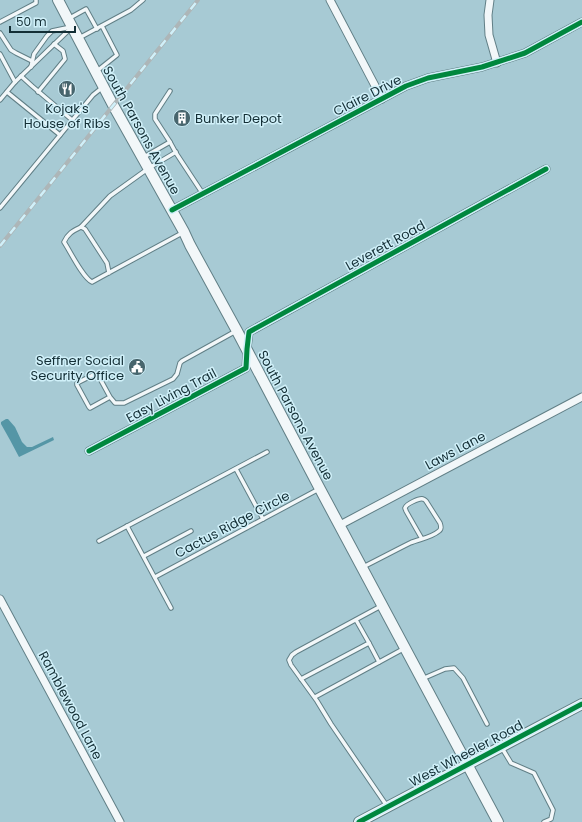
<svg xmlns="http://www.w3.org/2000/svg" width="582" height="822" font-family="Poppins,sans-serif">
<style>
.water{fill:#5596a6}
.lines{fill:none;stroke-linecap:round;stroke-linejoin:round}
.lane-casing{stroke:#617f86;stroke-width:5.5}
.street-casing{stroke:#617f86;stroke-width:9}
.secondary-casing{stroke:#617f86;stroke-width:12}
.lane{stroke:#f2f7f9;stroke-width:3.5}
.street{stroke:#f2f7f9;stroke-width:7}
.secondary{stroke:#f2f7f9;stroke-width:10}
.rail-casing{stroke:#adb6b8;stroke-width:4}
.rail{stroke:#d0f0f9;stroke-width:2.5;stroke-dasharray:8;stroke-linecap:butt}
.cycleway-casing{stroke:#d0f0f9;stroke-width:8}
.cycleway{stroke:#00873e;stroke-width:5}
.labels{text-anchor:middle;stroke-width:3;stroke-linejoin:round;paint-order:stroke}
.street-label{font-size:13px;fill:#132e35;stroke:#d0f0f9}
.poi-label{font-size:13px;fill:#132e35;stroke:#d0f0f9}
</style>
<rect width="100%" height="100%" fill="#a7cad4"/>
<polygon class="water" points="6,419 8,419 15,427 22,442 27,447 32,447 53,437 54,440 52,441 19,457 10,440 1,424 1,422"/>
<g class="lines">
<defs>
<g id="lane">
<polyline points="68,19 86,9 97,29"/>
<polyline points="0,22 36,3 36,0"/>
<polyline points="0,33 11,50 16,53 32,61"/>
<polyline points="79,38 131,10 143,0"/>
<polyline points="0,54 15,82"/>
<polyline points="31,67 34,54 47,36 52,31 71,27"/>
<polyline points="97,71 117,55 102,26"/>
<polyline points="21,76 32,86 72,120"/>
<polyline points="170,91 155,114 155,119 170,142 176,153 203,194"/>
<polyline points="7,92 60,135"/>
<polyline points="38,92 65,59 63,51 54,44"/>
<polyline points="0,100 15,82 71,28"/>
<polyline points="144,157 170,142"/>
<polyline points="0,208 93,95 103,87"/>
<polyline points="81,227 110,196 149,168 176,152"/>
<path d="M109 273 107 263 85 229 81 227C73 231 68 233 64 242 70 251 83 278 92 282L101 277 184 232"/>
<polyline points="110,397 90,408 89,407 77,385 77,383 95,374 98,375 110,397 115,403 124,403 173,379 177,374 180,363 182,361 236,331"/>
<polyline points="236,469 263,519"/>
<polyline points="127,526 171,608"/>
<polyline points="99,541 267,452"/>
<polyline points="144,556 191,531"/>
<path d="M363 567C379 559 394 551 410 543 419 539 431 538 439 531 442 529 441 526 440 523L426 501C425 500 424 499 423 499 419 498 406 504 405 508 405 509 406 510 406 511L422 539"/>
<polyline points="155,577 319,489"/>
<polyline points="381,606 296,652 292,655 289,660 291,665 317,701 331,724 387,806"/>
<polyline points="369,643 379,662"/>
<polyline points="301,679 369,643 356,620"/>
<polyline points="422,679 445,669 454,668 463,678 487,724"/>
<polyline points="315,697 405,648"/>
<polyline points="502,748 511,763 534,773 553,810 551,819 544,822"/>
</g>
<g id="street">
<polyline points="330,0 382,99"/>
<polyline points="490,0 488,15 489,35 497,63"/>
<polyline points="172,210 406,86 428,78 482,67 525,53 582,22"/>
<polyline points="89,451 246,368 247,349 249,332 546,169"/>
<polyline points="340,525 582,397"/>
<polyline points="0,599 120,822"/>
</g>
<g id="secondary">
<polyline points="58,0 113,105 184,232 190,245 237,331 320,489 498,822"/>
<polyline points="359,822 582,704"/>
</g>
</defs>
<use href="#lane" class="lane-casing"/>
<use href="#street" class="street-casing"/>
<use href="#secondary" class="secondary-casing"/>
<use href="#lane" class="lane"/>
<use href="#street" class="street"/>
<use href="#secondary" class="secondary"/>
<defs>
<polyline id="rail" points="0,246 198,0"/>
</defs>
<use href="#rail" class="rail-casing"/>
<use href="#rail" class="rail"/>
<defs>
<g id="cycleway">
<polyline points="172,210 406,86 428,78 482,67 525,53 582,22"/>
<polyline points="89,451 246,368 247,349 249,332 546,169"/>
<polyline points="359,822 582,704"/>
</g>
</defs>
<use href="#cycleway" class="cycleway-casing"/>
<use href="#cycleway" class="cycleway"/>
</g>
<defs>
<symbol id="restaurant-disc" viewBox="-11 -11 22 22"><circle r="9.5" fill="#47656d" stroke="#d0f0f9"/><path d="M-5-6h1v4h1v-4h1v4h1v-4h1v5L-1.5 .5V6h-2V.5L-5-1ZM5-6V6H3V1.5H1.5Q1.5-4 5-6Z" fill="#fff"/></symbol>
<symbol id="building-disc" viewBox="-11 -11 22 22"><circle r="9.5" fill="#47656d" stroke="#d0f0f9"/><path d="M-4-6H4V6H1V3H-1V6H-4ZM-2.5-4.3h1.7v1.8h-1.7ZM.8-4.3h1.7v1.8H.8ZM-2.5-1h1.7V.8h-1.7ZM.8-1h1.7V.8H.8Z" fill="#fff"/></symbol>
<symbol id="civic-disc" viewBox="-11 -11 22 22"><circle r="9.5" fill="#47656d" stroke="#d0f0f9"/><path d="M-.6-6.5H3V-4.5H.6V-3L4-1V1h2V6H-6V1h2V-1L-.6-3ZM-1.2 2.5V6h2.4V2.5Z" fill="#fff"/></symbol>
</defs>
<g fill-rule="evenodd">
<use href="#restaurant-disc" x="57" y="79" width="20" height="20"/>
<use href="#building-disc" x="172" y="108" width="20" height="20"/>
<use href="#civic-disc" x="127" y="357" width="20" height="20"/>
</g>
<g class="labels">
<g class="street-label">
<text transform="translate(367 95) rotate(-27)" y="5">Claire Drive</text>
<text transform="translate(142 130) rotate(61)" y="5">South Parsons Avenue</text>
<text transform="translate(385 245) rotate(-29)" y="5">Leverett Road</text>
<text transform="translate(171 395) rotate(-28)" y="5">Easy Living Trail</text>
<text transform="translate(296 415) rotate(62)" y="5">South Parsons Avenue</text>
<text transform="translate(455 450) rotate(-28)" y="5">Laws Lane</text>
<text transform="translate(232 524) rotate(-28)" y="5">Cactus Ridge Circle</text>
<text transform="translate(71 705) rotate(62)" y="5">Ramblewood Lane</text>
<text transform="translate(466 753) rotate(-28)" y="5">West Wheeler Road</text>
</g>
<g class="poi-label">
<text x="67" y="113">Kojak's<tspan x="67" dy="15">House of Ribs</tspan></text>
<text x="195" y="123" text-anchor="start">Bunker Depot</text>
<text x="124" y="365" text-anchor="end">Seffner Social<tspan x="124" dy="15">Security Office</tspan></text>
</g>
</g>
<path d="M10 26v6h65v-6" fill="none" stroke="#132e35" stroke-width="2"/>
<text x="16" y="26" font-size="12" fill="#132e35" stroke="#d0f0f9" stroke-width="3" paint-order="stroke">50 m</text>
</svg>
